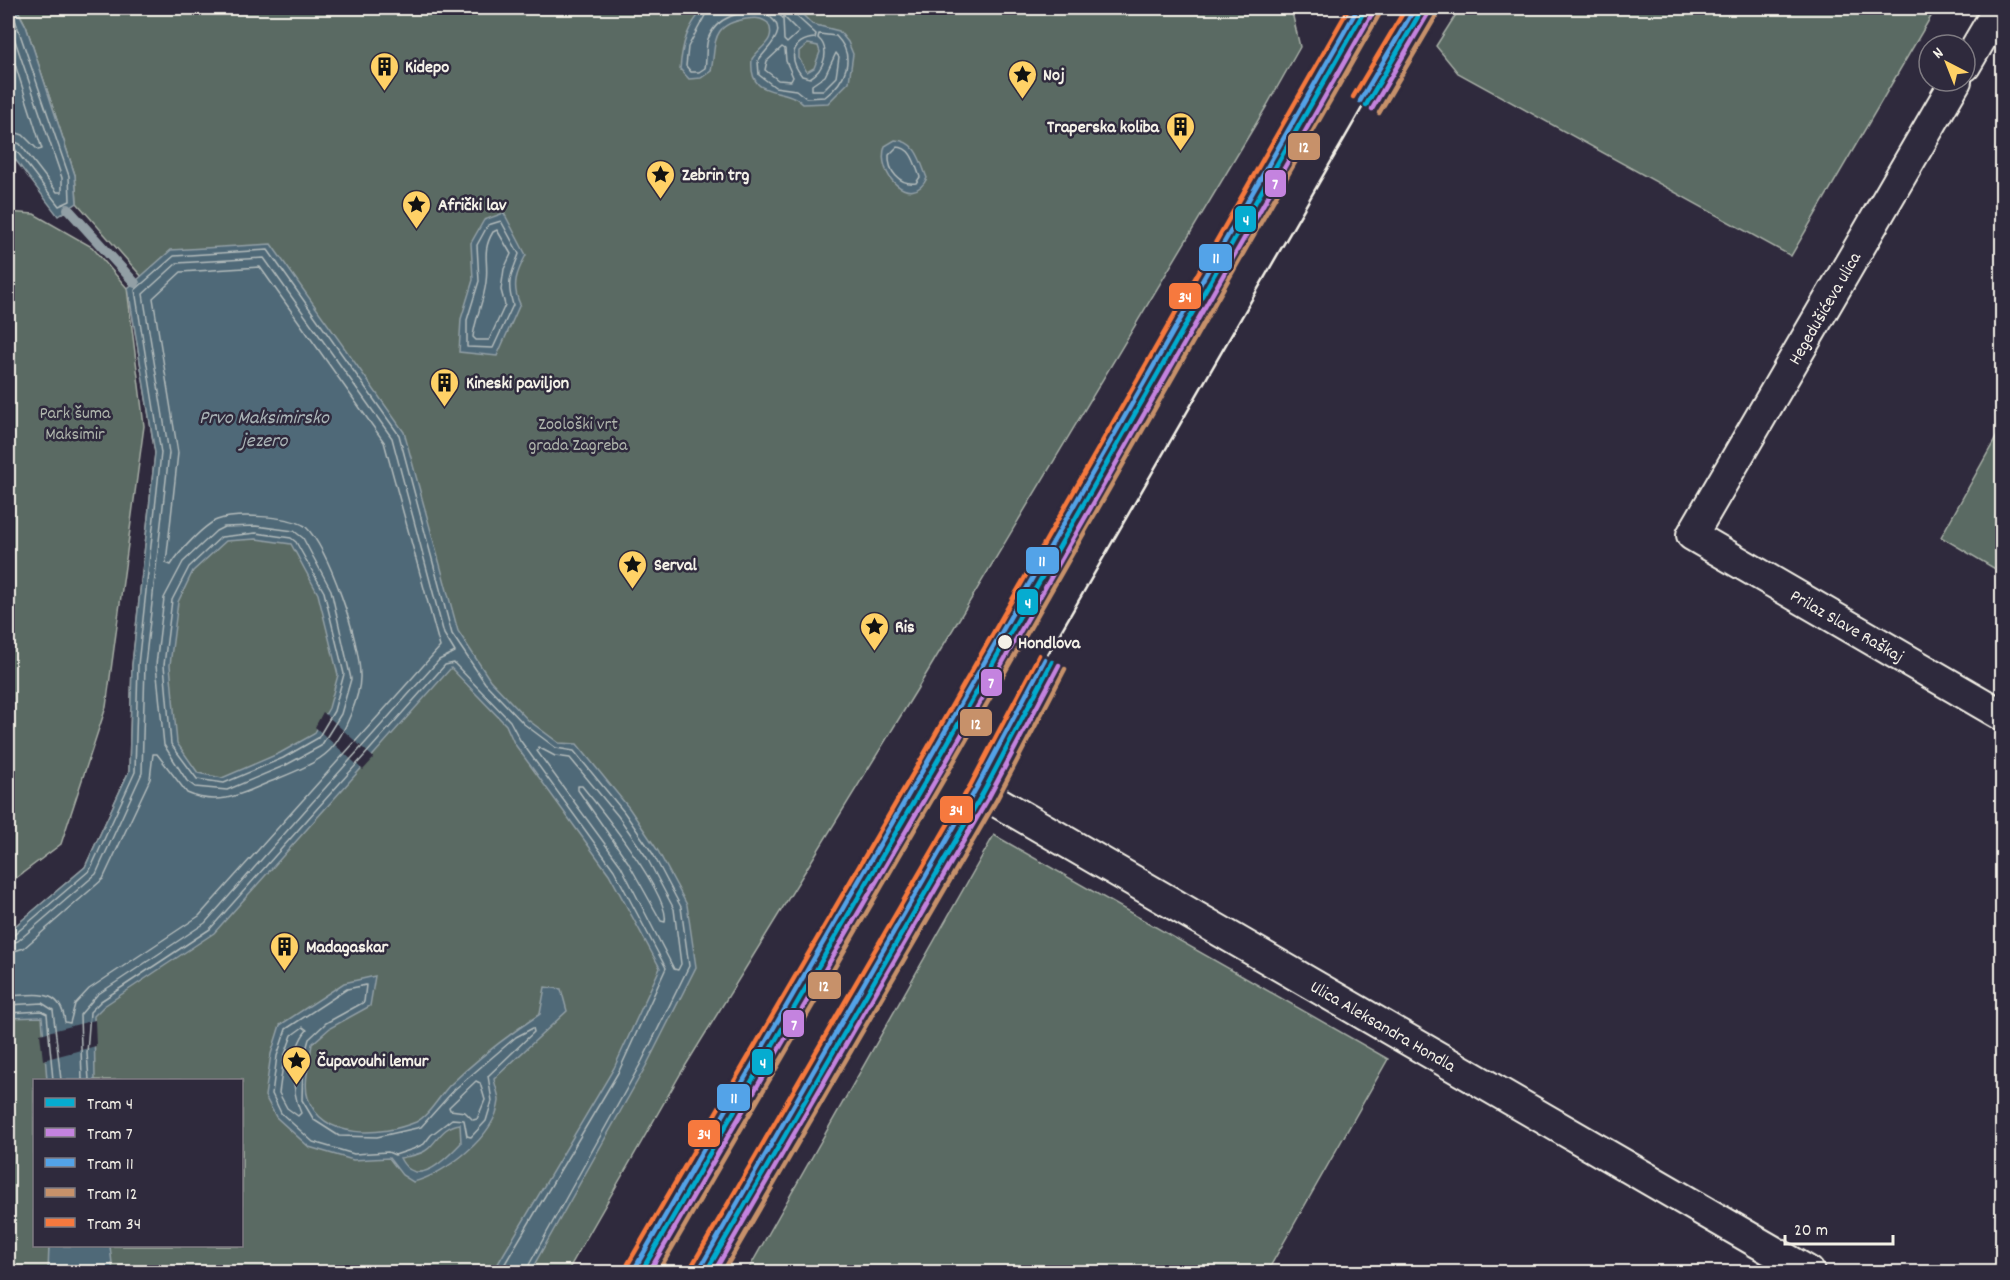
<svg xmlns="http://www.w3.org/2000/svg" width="2010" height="1280" font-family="Dekko,sans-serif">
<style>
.green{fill:#5a6b63;stroke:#a7aea6;stroke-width:1.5;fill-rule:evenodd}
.water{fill:#506978;stroke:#929fa5;stroke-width:1.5;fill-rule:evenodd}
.pier{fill:#2f2a3d}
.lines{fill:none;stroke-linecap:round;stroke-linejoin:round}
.shore{stroke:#b2bbbb;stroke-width:1.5}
.stream{stroke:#929fa5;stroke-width:10}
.minor-casing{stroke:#f4f1e8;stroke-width:34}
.secondary-casing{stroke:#f4f1e8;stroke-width:38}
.minor{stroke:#2f2a3d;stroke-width:30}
.secondary{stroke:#2f2a3d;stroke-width:33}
.tram-1-casing{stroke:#2f2a3d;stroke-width:9}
.tram-2-casing{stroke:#2f2a3d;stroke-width:9}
.tram-3-casing{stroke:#2f2a3d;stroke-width:9}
.tram-4-casing{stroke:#2f2a3d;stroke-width:9}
.tram-5-casing{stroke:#2f2a3d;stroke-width:9}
.tram-1{stroke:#06acd0;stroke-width:4.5}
.tram-2{stroke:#c483df;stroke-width:4.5}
.tram-3{stroke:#53a3e8;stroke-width:4.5}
.tram-4{stroke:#c7916a;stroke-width:4.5}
.tram-5{stroke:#f6793e;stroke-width:4.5}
.stop-dot{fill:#f4f1e8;stroke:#2f2a3d;stroke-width:2}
.labels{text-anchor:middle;stroke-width:5;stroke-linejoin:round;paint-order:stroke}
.poi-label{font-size:18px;font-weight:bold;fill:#f4f1e8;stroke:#2f2a3d;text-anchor:start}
.street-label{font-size:18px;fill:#f4f1e8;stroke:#2f2a3d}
.park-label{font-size:18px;fill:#afb5ac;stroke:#2f2a3d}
.stop-label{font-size:18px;font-weight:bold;fill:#f4f1e8;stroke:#2f2a3d;text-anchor:start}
.water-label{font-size:20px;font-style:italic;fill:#aab4b6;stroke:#2f2a3d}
.line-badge{stroke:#2f2a3d;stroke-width:2}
.badge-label{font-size:16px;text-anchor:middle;font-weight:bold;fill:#fff}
</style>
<rect width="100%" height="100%" fill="#2f2a3d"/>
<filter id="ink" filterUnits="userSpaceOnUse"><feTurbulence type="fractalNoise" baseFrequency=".0167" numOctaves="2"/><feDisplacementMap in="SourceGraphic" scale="12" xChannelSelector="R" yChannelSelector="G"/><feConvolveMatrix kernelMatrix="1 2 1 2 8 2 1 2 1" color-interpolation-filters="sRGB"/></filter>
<g filter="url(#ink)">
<g class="green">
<path d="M17 8H1291L1300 47 1266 107 916 691 681 1073 567 1272H8V932L85 867 129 771 132 665 155 453 128 288 142 277 77 203 75 175 26 26ZM34 1080H242V1246H34Z"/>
<polygon points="1460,8 1936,8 1791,256 1458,73 1436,46"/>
<polygon points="8,212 34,214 92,247 127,288 144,426 106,707 61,844 8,884"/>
<polygon points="2002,427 2002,573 1941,537"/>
<polygon points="994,835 1388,1059 1267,1272 747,1272"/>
</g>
<g class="water">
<polygon points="8,8 16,8 26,26 75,175 77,203 58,216 8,150"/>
<path d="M705 8H796L812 24 839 31 848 42 853 54 849 82 828 103 803 104C785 84 748 102 752 59 761 46 777 40 768 23 761 17 754 18 746 19 709 25 717 43 711 71L701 78 689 79 680 69C682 45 687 25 705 8ZM808 44 818 46 820 52 814 68 807 72 799 58V51Z"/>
<path d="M895 140C917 141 920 161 927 178 912 210 875 175 885 146Z"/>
<path d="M504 213 526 255C517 272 511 285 520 304L497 356 459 352 461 319 473 280 471 243 484 220Z"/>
<path d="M271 244 404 432 458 631 490 680 528 720 559 743 577 744 629 808 658 851 687 905 696 967 647 1064 530 1272H493L614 1068 660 968 609 874 514 743 506 725 451 668 214 933 104 1006 94 1016 95 1080H47L42 1017 8 1018V932L85 867 129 771 132 665 155 453 128 288 171 250ZM256 539 291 544 318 594 338 675 329 708 314 734 280 753 222 778 198 773 177 743 170 665 178 602 193 571 226 541Z"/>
<path d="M375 976 370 1006 330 1028 312 1044C310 1059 303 1084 308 1098 323 1141 382 1136 416 1122 429 1116 440 1095 450 1085 477 1059 508 1035 540 1014L545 987 561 989 567 1011 494 1079C495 1085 499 1095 499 1101 495 1137 445 1174 413 1182L402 1175 389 1158 353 1160 309 1147 276 1117 265 1096 271 1054 280 1025 344 983ZM460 1124 461 1143C445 1160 416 1190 400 1158 409 1156 422 1155 429 1148 439 1138 444 1126 460 1124Z"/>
<polygon points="49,1246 110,1246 113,1272 48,1272"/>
</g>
<g class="pier">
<polygon points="323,712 374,758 363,770 315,727"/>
<polygon points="95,1020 96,1046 43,1060 40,1034"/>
</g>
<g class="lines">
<g class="shore">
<path d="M709 8 688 47 686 66 691 72H699L705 68C707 58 705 49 708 39 716 17 742 9 764 13 793 29 769 45 758 61L759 75 775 87 796 90 806 98 825 97C845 82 857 57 836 36L819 34 818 38C831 49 824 70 810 78L802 76C788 59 791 40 815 38L816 34 794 14 792 8"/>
<polyline points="770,8 783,18 784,40 787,43 799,32 784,17 784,8"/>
<polyline points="8,20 62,178 62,192 57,192 20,144 8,139"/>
<polyline points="8,42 42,149 38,150 23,135 8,130"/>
<polygon points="782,47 785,49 786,61 793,77 791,81 778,80 765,70 767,61"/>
<polygon points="836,53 839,57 836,77 823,90 812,90 812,85 825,76"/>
<polyline points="8,147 15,149 59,206 70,201 69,176 11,8"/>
<path d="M897 147C912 147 915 165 920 177L916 183C899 185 888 171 889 155Z"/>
<path d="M501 221 519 254C511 276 506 281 513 305L493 348 467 347V320L479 281 477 245 488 225Z"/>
<path d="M497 230 511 254 504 269 501 290 505 305 489 340H476L473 337C475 318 484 301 486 282 489 261 481 252 493 232Z"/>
<polygon points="256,526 294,531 303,538 331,590 351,679 341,714 321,746 286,765 227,790 195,787 187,781 164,745 156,665 164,598 183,562 216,531 224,527"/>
<polygon points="256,533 291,538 296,542 324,592 344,674 334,711 318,738 283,758 224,783 197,779 171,744 164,665 172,600 189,567 221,537"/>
<polygon points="538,747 555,756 570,758 618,816 647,858 674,909 681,964 678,970 674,969 621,866 537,751"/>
<path d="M578 786H582C600 808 671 897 665 922L661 921 628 862 578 790Z"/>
<polyline points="8,936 14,935 90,870 135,772 138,665 161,453 135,290 174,256 268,250 399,435 452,634 485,683 524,724 556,748 574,751 624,812 653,854 681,907 689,966 642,1061 525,1272"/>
<polyline points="8,944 18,941 96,874 142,773 145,665 169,453 143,294 177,263 264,258 392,438 444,634 455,652 439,660 205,923 97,995 80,1015 82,1080"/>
<path d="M8 953 24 948 103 879 150 779 153 754H157L187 793C216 806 238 796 265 784 286 775 314 766 330 750 344 736 361 695 360 675 360 641 329 549 305 526 288 516 236 513 217 520 204 525 178 553 171 565L166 563 178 453 153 298 181 272 260 267 384 442 440 647 199 916 89 989 75 1004 70 1023 65 1022C61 987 35 995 8 996"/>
<polygon points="366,985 364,1002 326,1023 309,1039 303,1061 302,1100 314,1120 339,1136 377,1137 421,1127 455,1089 516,1037 533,1028 534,1032 488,1076 492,1101 486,1121 471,1137 467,1136 464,1120 452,1119 431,1135 424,1144 413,1149 395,1155 388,1152 354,1154 313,1142 281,1113 272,1094 277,1056 286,1029 347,989"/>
<polyline points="8,1005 42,1003 53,1010 61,1080"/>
<polyline points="8,1013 41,1011 47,1014 53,1080"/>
<path d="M303 1027 307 1030C290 1049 291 1091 301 1113L298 1116 287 1108 279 1093 284 1057 292 1035Z"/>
<polyline points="89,1080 87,1053 90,1012 101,1001 210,929 445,665 454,663 510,721 520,740 614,870 666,968 619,1071 500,1272"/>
<polygon points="476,1081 480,1083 485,1100 477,1119 473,1120 465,1112 450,1110 449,1107"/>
</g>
<polyline class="stream" points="68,209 135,283"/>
<defs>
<g id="minor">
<polyline points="1368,8 1372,56"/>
<polyline points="1965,66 1999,8"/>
<path id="s1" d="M1956 81 1692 535 2002 715"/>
<path id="s2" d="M956 778 1809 1272"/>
</g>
<polyline id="secondary" points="672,1272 1399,8"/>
</defs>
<use href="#minor" class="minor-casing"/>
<use href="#secondary" class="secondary-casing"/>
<use href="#minor" class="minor"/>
<use href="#secondary" class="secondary"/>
<defs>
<g id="tram-1">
<polyline points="1366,105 1423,8"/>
<polyline points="641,1272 935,765 1366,8"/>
<polyline points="706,1272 983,793 1052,662"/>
</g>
<g id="tram-2">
<polyline points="1372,109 1429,12"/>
<polyline points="649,1272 942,769 1373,12"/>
<polyline points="714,1272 989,797 1059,665"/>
</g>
<g id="tram-3">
<polyline points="1360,101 1415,8"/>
<polyline points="635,1268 928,761 1358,8"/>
<polyline points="700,1268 976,789 1045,659"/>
</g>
<g id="tram-4">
<polyline points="1379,113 1436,16"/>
<polyline points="658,1272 948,772 1379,15"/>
<polyline points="723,1272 996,801 1065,669"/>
</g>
<g id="tram-5">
<polyline points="1353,97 1406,8"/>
<polyline points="628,1264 922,758 1349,8"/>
<polyline points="693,1264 970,786 1039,655"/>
</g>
</defs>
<use href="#tram-1" class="tram-1-casing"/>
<use href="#tram-2" class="tram-2-casing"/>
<use href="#tram-3" class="tram-3-casing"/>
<use href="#tram-4" class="tram-4-casing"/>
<use href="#tram-5" class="tram-5-casing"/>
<use href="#tram-1" class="tram-1"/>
<use href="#tram-2" class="tram-2"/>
<use href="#tram-3" class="tram-3"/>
<use href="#tram-4" class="tram-4"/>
<use href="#tram-5" class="tram-5"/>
</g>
</g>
<defs>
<symbol id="building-pin" viewBox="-11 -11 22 30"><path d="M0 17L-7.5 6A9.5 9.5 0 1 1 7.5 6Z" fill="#ffd166" stroke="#2f2a3d"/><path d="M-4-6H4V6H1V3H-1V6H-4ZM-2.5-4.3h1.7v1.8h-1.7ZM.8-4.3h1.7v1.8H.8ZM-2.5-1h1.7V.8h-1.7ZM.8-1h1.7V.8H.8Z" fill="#111"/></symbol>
<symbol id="sight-pin" viewBox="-11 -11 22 30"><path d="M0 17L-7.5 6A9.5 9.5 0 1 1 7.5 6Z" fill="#ffd166" stroke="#2f2a3d"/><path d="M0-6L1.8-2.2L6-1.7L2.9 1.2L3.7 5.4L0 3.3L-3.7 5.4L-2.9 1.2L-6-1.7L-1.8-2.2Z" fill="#111"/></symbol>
</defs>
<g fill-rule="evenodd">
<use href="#building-pin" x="368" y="50" width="33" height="45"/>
<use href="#sight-pin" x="1006" y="58" width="33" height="45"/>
<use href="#building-pin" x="1164" y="110" width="33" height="45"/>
<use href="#sight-pin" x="644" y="158" width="33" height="45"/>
<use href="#sight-pin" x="400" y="188" width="33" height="45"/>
<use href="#building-pin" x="428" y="366" width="33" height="45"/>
<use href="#sight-pin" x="616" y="548" width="33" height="45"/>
<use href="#sight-pin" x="858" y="610" width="33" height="45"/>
<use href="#building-pin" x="268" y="930" width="33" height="45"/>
<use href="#sight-pin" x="280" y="1044" width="33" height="45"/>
</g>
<circle class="stop-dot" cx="1005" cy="642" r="8"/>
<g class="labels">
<g class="poi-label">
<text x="405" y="72">Kidepo</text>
<text x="1043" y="80">Noj</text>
<text x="1159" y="132" text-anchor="end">Traperska koliba</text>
<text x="682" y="180">Zebrin trg</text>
<text x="438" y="210">Afrički lav</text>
<text x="466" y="388">Kineski paviljon</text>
<text x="654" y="570">Serval</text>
<text x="895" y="632">Ris</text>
<text x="306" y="952">Madagaskar</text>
<text x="317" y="1066">Čupavouhi lemur</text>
</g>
<g class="street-label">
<text transform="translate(1824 308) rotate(-60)" y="6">Hegedušićeva ulica</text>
<text dy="6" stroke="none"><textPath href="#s1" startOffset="705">Prilaz Slave Raškaj</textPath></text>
<text dy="6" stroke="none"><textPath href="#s2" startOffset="494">Ulica Aleksandra Hondla</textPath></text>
</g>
<g class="park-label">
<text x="75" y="418">Park šuma<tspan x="75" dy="21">Maksimir</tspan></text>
<text x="578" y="429">Zoološki vrt<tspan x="578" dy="21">grada Zagreba</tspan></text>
</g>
<g class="stop-label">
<text x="1018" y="648">Hondlova</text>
</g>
<g class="water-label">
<text x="264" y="423">Prvo Maksimirsko<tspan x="264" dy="23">jezero</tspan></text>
</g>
</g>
<g class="line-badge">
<rect x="1287" y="132" width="34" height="29" rx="6" fill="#c7916a"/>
<rect x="1264" y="169" width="23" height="29" rx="6" fill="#c483df"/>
<rect x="1234" y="205" width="23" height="28" rx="6" fill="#06acd0"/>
<rect x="1198" y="243" width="35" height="29" rx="6" fill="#53a3e8"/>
<rect x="1168" y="282" width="34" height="28" rx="6" fill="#f6793e"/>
<rect x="1025" y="546" width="35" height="29" rx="6" fill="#53a3e8"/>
<rect x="1016" y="588" width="23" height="28" rx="6" fill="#06acd0"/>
<rect x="980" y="668" width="23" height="29" rx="6" fill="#c483df"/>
<rect x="959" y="708" width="34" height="29" rx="6" fill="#c7916a"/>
<rect x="939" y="795" width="35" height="29" rx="6" fill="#f6793e"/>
<rect x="807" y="971" width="35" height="29" rx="6" fill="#c7916a"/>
<rect x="782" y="1009" width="23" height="29" rx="6" fill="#c483df"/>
<rect x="751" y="1048" width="23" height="28" rx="6" fill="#06acd0"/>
<rect x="716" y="1083" width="35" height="29" rx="6" fill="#53a3e8"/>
<rect x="687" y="1119" width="34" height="29" rx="6" fill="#f6793e"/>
</g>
<g class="badge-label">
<text x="1304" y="152">12</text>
<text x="1275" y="189">7</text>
<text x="1246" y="225">4</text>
<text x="1216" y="263">11</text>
<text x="1185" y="302">34</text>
<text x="1042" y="566">11</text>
<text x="1028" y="608">4</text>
<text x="991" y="688">7</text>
<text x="976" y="729">12</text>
<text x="956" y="815">34</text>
<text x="824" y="991">12</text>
<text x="794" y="1030">7</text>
<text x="763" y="1068">4</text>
<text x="734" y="1103">11</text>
<text x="704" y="1139">34</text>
</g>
<rect width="2010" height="1280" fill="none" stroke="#2f2a3d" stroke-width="30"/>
<rect x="15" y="15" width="1980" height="1250" fill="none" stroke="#f4f1e8" stroke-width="2" filter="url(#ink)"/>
<rect x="33" y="1079" width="210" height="168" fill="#2f2a3d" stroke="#7e7a81" stroke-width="1.5"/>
<rect x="45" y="1098" width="30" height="9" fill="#06acd0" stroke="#7e7a81" stroke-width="1.5"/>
<text x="87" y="1109" font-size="18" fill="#f4f1e8">Tram 4</text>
<rect x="45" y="1128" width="30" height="9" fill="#c483df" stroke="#7e7a81" stroke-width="1.5"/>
<text x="87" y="1139" font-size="18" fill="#f4f1e8">Tram 7</text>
<rect x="45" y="1158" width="30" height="9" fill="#53a3e8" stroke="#7e7a81" stroke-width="1.5"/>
<text x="87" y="1169" font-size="18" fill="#f4f1e8">Tram 11</text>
<rect x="45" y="1188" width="30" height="9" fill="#c7916a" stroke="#7e7a81" stroke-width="1.5"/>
<text x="87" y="1199" font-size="18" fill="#f4f1e8">Tram 12</text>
<rect x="45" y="1218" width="30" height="9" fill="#f6793e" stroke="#7e7a81" stroke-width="1.5"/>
<text x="87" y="1229" font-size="18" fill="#f4f1e8">Tram 34</text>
<g transform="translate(1947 63) rotate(318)"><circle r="28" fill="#2f2a3d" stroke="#7e7a81" stroke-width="1.5"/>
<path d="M0-4.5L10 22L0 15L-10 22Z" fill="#ffd166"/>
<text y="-9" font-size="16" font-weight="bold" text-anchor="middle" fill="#f4f1e8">N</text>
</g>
<path d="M1785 1235v9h108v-9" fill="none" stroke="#f4f1e8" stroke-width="3"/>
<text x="1794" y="1235" font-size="18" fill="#f4f1e8" stroke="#2f2a3d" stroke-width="4.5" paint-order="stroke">20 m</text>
</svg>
